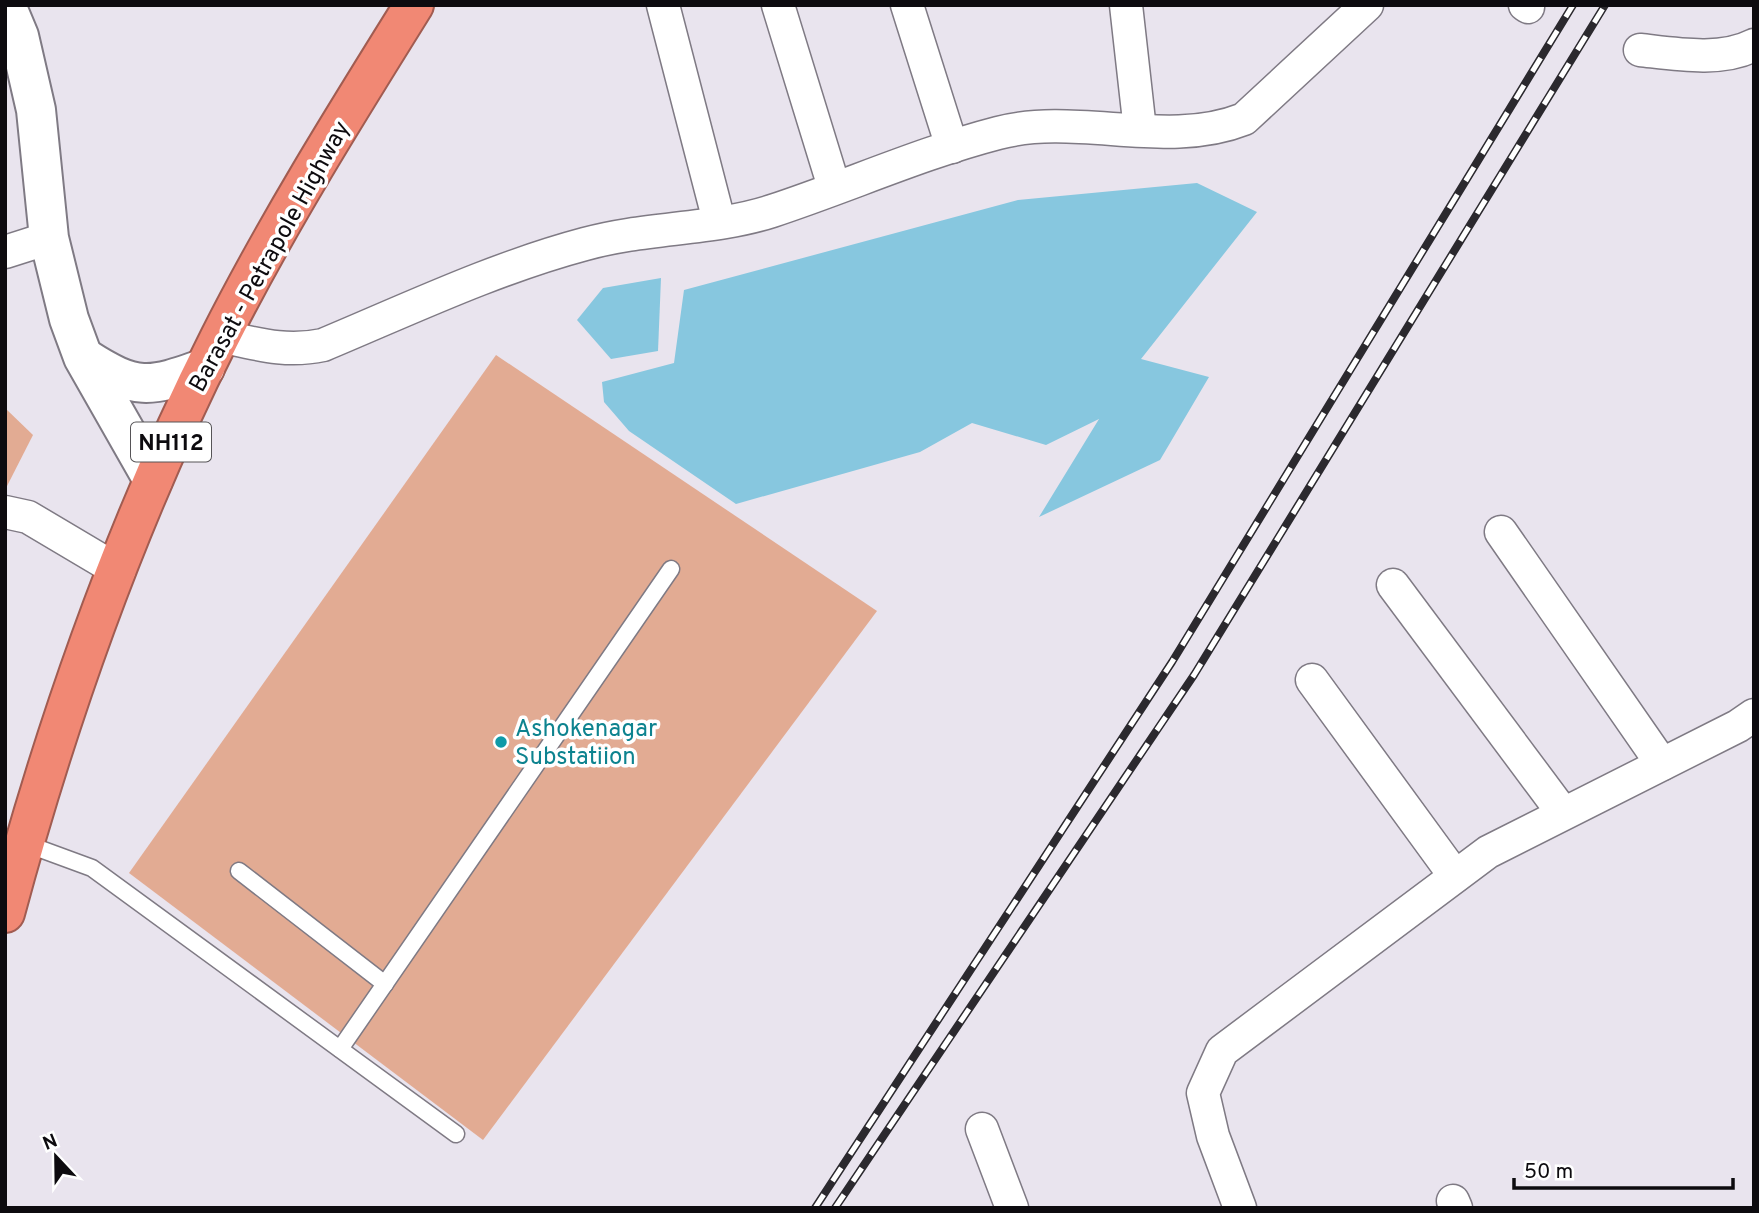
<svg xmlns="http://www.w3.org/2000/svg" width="1759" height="1213" font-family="Overpass,sans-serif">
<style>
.water{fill:#87c7df}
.building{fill:#e2ab93}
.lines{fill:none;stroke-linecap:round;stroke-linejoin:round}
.lane-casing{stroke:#7f7a84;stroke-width:19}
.street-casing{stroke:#7f7a84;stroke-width:35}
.secondary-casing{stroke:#7f7a84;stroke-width:42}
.highway-casing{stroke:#a15c51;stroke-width:42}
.lane{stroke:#fff;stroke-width:16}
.street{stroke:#fff;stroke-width:32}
.secondary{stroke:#fff;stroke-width:38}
.highway{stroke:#f18874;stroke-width:38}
.rail-casing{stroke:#2b292e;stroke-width:8}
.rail{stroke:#fff;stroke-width:5;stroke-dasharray:16;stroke-linecap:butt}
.culture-dot{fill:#0f9aa8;stroke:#fff;stroke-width:2.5}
.labels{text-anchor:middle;stroke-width:7;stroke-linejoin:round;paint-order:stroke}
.shield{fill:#fff;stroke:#565457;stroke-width:2}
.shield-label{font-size:23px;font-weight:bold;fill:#0d0b0f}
.street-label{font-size:24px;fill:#0d0b0f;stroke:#fff}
.culture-label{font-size:24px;fill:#0d838f;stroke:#fff;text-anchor:start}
</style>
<rect width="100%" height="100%" fill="#e9e4ee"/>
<g class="water">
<polygon points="1197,183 1257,212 1141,359 1209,377 1160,460 1039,517 1099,419 1046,445 972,423 920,452 736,504 629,431 604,402 602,382 674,363 684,290 1018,200"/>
<polygon points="661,278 658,351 611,359 577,320 603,288"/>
</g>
<g class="building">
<polygon points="496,355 877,611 483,1140 129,873"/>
<polygon points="5,408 33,435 5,490"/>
</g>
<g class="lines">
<defs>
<g id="lane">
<polyline points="24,843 92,868 456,1134"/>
<polyline points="239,871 385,984"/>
<polyline points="340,1049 671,569"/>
</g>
<g id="street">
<polyline points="663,5 719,221"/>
<polyline points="778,5 834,187"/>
<polyline points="907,5 952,147"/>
<polyline points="1126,5 1140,130"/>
<polyline points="1525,5 1528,7"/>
<path d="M1640 50C1676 54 1721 62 1754 45"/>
<polyline points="5,252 49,238"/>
<path d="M220 336C257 344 286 353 323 345 409 309 495 268 585 244 646 227 714 230 772 211 848 186 921 153 998 133 1078 112 1166 150 1244 119L1367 5"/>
<polyline points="5,512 28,517 119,571"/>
<polyline points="1501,532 1662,764"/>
<polyline points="1393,585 1563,813"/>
<polyline points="1312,680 1455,876"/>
<polyline points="982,1129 1012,1208"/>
<polyline points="1453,1201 1456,1208"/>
<polyline points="1240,1208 1213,1136 1203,1093 1222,1051 1488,852 1738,726 1754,715"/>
</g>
<g id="secondary">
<polyline points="6,5 19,36 36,110 49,238 69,319 83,357 153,480"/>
<path d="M85 358C136 391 149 388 205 368"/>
</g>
<path id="highway" d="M5 913C58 716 127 521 219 339 277 224 346 114 414 5"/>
</defs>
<use href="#lane" class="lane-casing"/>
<use href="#street" class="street-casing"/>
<use href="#secondary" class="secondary-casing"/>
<use href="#highway" class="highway-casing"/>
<use href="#lane" class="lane"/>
<use href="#street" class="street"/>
<use href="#secondary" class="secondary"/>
<use href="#highway" class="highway"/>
<defs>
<g id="rail">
<polyline points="815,1208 1172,662 1573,5"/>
<polyline points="835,1208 1194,675 1605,5"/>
</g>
</defs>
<use href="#rail" class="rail-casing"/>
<use href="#rail" class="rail"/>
</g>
<circle class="culture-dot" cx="501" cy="742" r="7"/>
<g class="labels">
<rect class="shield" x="131" y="422.5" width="80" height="39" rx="5"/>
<g class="shield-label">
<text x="171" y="450">NH112</text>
</g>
<g class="street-label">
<text transform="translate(269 256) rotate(-61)" y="8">Barasat - Petrapole Highway</text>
</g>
<g class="culture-label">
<text x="515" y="736">Ashokenagar<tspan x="515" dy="28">Substatiion</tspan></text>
</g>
</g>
<rect width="1759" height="1213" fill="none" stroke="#0d0b0f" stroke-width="14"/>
<g transform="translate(56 1157) rotate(338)" stroke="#ffffff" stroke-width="5" paint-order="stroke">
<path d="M0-5L12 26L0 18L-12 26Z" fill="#0d0b0f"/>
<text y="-10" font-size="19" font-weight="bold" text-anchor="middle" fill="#0d0b0f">N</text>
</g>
<path d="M1514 1178v10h219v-10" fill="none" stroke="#0d0b0f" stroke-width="3.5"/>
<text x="1524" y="1178" font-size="21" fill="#0d0b0f" stroke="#ffffff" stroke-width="5" paint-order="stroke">50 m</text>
</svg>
